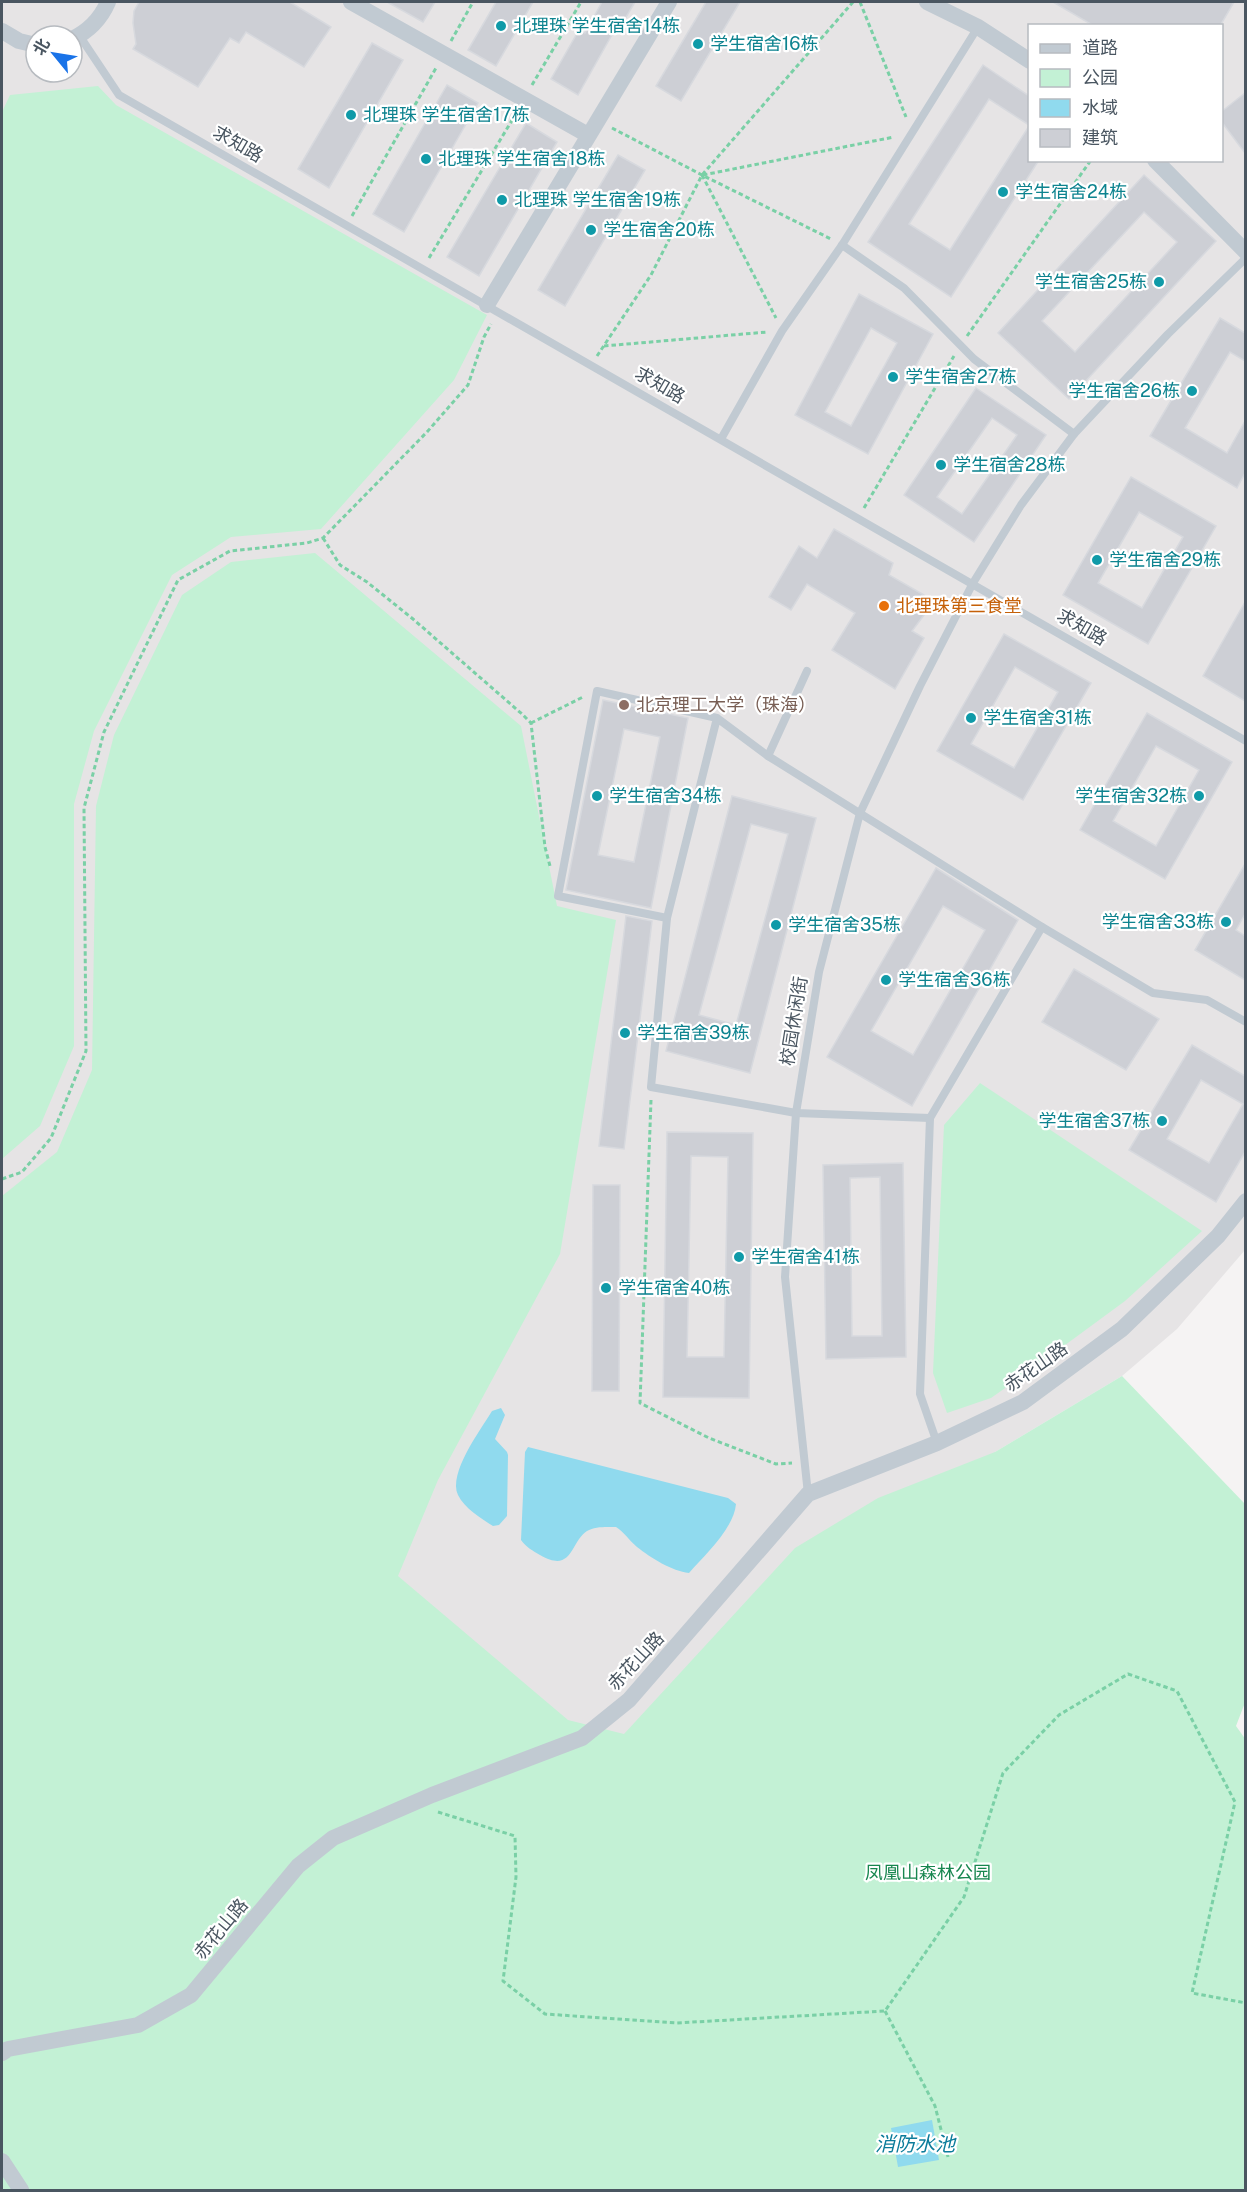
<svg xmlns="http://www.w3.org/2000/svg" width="1247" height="2192" font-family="'Public Sans','Noto Sans SC',sans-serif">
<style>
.education{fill:#e6e4e5;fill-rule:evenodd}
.green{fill:#c3f1d5}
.water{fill:#90daee}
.building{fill:#cdcfd5;stroke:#d7d9de;stroke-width:1.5;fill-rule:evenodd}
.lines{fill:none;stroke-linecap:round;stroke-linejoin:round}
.path{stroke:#7ad0a6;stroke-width:3;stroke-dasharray:4.5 3;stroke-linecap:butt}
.service{stroke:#c1cad2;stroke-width:8}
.minor{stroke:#c1cad2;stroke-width:16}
.culture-dot{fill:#0f9aa8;stroke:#fff;stroke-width:2}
.food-dot{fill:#e8710a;stroke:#fff;stroke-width:2}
.education-dot{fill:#8d6e63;stroke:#fff;stroke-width:2}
.labels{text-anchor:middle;stroke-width:4.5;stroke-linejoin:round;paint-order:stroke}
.culture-label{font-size:18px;fill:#0d838f;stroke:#fff;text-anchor:start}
.street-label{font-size:18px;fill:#4a5661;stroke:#fff}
.food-label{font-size:18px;fill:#c56008;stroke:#fff;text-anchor:start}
.education-label{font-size:18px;fill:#785e54;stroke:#fff;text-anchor:start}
.park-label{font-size:18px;fill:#17864f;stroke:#fff}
.water-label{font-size:20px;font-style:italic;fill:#0c7c9b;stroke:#fff}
</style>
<rect width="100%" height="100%" fill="#f5f3f3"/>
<path class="education" d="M2 2H1245V1250L1177 1329 1122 1376 995 1452 994 1499 2 2190ZM1030 26H1222V160H1030ZM36 36H72V72H36Z"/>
<g class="green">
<polygon points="98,86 116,105 487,315 454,380 321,529 231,537 172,575 94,731 74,804 74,1046 40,1126 2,1159 2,112 10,95"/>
<polygon points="315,553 521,726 557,906 616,920 560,1254 438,1480 398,1576 568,1720 624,1734 795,1548 878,1498 995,1452 1122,1376 1245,1504 1246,1700 1236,1726 1246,1740 1245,2190 2,2190 2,1196 57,1152 92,1070 96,806 114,735 182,595 231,562"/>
<polygon points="980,1083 1202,1231 1125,1301 1042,1362 991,1398 947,1413 933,1373 944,1125"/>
</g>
<g class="water">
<path d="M501 1408 505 1415 495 1439 507 1452 508 1455 507 1516 499 1525 493 1526C482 1519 464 1508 458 1495 448 1473 480 1431 492 1411Z"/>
<path d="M528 1447 728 1498 736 1504C734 1528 705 1555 689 1573 672 1571 651 1558 637 1547 629 1540 624 1532 616 1527 607 1527 595 1526 587 1531 570 1542 573 1574 540 1555 533 1551 526 1547 521 1540L525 1452Z"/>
<polygon points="932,2120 939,2160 898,2167 891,2128"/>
</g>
<g class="building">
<polygon points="139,2 290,2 331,27 304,67 246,32 239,43 230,38 198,87 133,49 136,44 133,23 134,11"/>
<polygon points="387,2 435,2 423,22"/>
<polygon points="496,2 533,2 496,66 468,50"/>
<polygon points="602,2 635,2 616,34 613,33 578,95 551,79 579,30 585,33"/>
<polygon points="706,2 740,2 681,101 656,86"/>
<polygon points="1053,2 1234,2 1220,26 1094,26"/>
<polygon points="372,43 403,60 329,188 298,169"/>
<polygon points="983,65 1029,96 1029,125 989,99 909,224 950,250 1029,126 1029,160 1039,160 951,297 868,242"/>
<polygon points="447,85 478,103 404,232 373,214"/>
<polygon points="1245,93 1245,153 1221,121 1221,112"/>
<polygon points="526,123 557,142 479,276 447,257"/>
<polygon points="618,155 645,170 565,306 538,290"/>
<path d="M1144 175 1216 241 1069 399 998 333ZM1144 212 1177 242 1075 352 1042 321Z"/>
<path d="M859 294 933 334 868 454 795 415ZM871 328 897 343 851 426 825 412Z"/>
<polygon points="1220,318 1245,333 1245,361 1230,352 1185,428 1227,453 1245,421 1245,473 1237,488 1150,436"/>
<path d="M976 388 1046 435 974 542 904 495ZM992 418 1017 435 962 514 937 497Z"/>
<path d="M1131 477 1216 526 1148 644 1063 595ZM1139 512 1183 537 1142 608 1098 583Z"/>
<polygon points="834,529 893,563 889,575 924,595 927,611 912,631 924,638 895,689 832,650 855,613 807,584 791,610 769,597 799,546 817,558"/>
<polygon points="1245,602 1245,701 1203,676"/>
<path d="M1004 634 1091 683 1023 800 937 751ZM1015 667 1058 692 1014 768 971 744Z"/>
<path d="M603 700 688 718 651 908 566 890ZM624 729 660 737 634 862 598 855Z"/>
<path d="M1147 713 1232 762 1165 879 1080 830ZM1156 746 1199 770 1156 846 1113 821Z"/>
<path d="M732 796 816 818 750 1073 666 1051ZM751 824 788 834 736 1025 699 1015Z"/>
<polygon points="1245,864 1245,914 1236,930 1245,936 1245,980 1195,950"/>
<path d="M936 868 1018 920 912 1106 827 1057ZM943 906 985 930 913 1055 871 1031Z"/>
<polygon points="626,916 652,921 624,1149 599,1146"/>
<polygon points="1074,969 1159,1019 1126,1070 1042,1022"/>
<path d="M1192 1045 1245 1076V1152L1216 1202 1129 1150ZM1201 1080 1243 1104 1209 1163 1167 1139Z"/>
<path d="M667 1132 753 1133 749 1398 663 1397ZM691 1156 728 1157 724 1357H687Z"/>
<path d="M903 1163 906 1357 826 1359 823 1165ZM880 1177 882 1336H852L850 1178Z"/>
<polygon points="593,1185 620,1185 619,1391 592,1391"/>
</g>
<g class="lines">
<g class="path">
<polyline points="860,2 906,117"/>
<polyline points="451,41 473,2"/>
<polyline points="532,85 581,2"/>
<polyline points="612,128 702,175 831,239"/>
<polyline points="702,175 776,318"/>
<polyline points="703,175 894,137"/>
<polyline points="352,216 436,68"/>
<polyline points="429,258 517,112"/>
<polyline points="967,336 1091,160"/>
<polyline points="604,346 767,332"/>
<polyline points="597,356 651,275 702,175 853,2"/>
<polyline points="864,508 954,356"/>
<polyline points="323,538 340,565 367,582 413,619 522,714 531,723 545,847 550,866"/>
<polyline points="531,723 583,697"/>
<polyline points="651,1100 640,1403 709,1438 776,1464 792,1463"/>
<polyline points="2,1179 22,1172 51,1138 86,1051 84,808 104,732 178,580 230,551 307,543 323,538 427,432 468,385 484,337 491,324"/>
<polyline points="438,1812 515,1836 516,1877 503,1981 545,2014 677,2023 885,2011 964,1897 1003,1773 1059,1715 1128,1674 1177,1691 1235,1802 1192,1993 1246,2003"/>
<polyline points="885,2011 935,2106 948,2157"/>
</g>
<g class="service">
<polyline points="79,35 119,95 1246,741"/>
<polyline points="842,245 904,288 974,359 1074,434"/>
<polyline points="721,439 782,331 842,245 978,27"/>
<polyline points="807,671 768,756 1042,927 1153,993 1207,1000 1246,1022"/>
<polyline points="717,718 667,918 558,896 597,691 717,718 768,756"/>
<polyline points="667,918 651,1087 796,1113 930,1118"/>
<polyline points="937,1443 920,1394 930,1118 1042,927"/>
<polyline points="808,1494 785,1277 796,1113 819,972 860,813 920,686 973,583 1021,505 1074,434 1168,334 1246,258"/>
</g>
<g class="minor">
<polyline points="351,2 588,135"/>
<polyline points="927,2 978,27 1030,61"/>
<polyline points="2,31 19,41 36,45"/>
<path d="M72 39C89 31 101 18 108 2"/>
<polyline points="1155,160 1246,252"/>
<polyline points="487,305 669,2"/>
<polyline points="2,2053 8,2049 138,2025 191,1995 298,1866 333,1838 432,1795 582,1738 629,1700 808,1494 937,1443 1023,1402 1122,1329 1218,1236 1246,1201"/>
<polyline points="2,2161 21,2190"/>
</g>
</g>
<g class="culture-dot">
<circle cx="501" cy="26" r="6"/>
<circle cx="698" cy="44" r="6"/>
<circle cx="351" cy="115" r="6"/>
<circle cx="426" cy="159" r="6"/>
<circle cx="1003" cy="192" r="6"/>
<circle cx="502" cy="200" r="6"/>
<circle cx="591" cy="230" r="6"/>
<circle cx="1159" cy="282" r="6"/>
<circle cx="893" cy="377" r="6"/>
<circle cx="1192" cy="391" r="6"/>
<circle cx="941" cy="465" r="6"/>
<circle cx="1097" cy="560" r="6"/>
<circle cx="971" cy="718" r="6"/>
<circle cx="597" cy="796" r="6"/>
<circle cx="1199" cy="796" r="6"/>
<circle cx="1226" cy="922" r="6"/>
<circle cx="776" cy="925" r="6"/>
<circle cx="886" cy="980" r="6"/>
<circle cx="625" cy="1033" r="6"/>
<circle cx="1162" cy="1121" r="6"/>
<circle cx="739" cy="1257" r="6"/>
<circle cx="606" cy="1288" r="6"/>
</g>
<circle class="food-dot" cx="884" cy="606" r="6"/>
<circle class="education-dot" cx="624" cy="705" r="6"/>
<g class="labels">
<g class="culture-label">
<text x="513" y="32">北理珠 学生宿舍14栋</text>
<text x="710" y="50">学生宿舍16栋</text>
<text x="363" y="121">北理珠 学生宿舍17栋</text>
<text x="438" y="165">北理珠 学生宿舍18栋</text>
<text x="1015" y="198">学生宿舍24栋</text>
<text x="514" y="206">北理珠 学生宿舍19栋</text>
<text x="603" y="236">学生宿舍20栋</text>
<text x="1147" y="288" text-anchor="end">学生宿舍25栋</text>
<text x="905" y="383">学生宿舍27栋</text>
<text x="1180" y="397" text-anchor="end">学生宿舍26栋</text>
<text x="953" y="471">学生宿舍28栋</text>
<text x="1109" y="566">学生宿舍29栋</text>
<text x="983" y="724">学生宿舍31栋</text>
<text x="609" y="802">学生宿舍34栋</text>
<text x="1187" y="802" text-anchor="end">学生宿舍32栋</text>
<text x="1214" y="928" text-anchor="end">学生宿舍33栋</text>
<text x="788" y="931">学生宿舍35栋</text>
<text x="898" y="986">学生宿舍36栋</text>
<text x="637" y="1039">学生宿舍39栋</text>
<text x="1150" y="1127" text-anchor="end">学生宿舍37栋</text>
<text x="751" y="1263">学生宿舍41栋</text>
<text x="618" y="1294">学生宿舍40栋</text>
</g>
<g class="street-label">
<text transform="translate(238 144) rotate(30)" y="6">求知路</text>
<text transform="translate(660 385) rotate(30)" y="6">求知路</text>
<text transform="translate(1082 627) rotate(30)" y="6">求知路</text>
<text transform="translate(794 1021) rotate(-81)" y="6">校园休闲街</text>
<text transform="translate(1036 1367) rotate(-35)" y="6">赤花山路</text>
<text transform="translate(636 1661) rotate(-47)" y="6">赤花山路</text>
<text transform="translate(221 1929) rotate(-50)" y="6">赤花山路</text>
</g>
<g class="food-label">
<text x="896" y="612">北理珠第三食堂</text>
</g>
<g class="education-label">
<text x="636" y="711">北京理工大学（珠海）</text>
</g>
<g class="park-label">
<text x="928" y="1879">凤凰山森林公园</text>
</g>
<g class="water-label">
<text x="915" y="2151">消防水池</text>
</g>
</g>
<rect width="1247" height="2192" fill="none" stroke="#4a5661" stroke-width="6"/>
<rect x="1028" y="24" width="195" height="138" fill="#ffffff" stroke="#b7bbc0" stroke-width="1.5"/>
<rect x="1040" y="44" width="30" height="9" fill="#c1cad2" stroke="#b7bbc0" stroke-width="1.5"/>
<text x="1082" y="54" font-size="18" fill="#4a5661">道路</text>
<rect x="1040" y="69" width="30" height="18" fill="#c3f1d5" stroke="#b7bbc0" stroke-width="1.5"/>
<text x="1082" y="84" font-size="18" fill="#4a5661">公园</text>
<rect x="1040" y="99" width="30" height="18" fill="#90daee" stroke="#b7bbc0" stroke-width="1.5"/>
<text x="1082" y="114" font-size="18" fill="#4a5661">水域</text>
<rect x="1040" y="129" width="30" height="18" fill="#cdcfd5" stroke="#b7bbc0" stroke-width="1.5"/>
<text x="1082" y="144" font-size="18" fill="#4a5661">建筑</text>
<g transform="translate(54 54) rotate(300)"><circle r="28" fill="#ffffff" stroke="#b7bbc0" stroke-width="1.5"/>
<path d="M0-4.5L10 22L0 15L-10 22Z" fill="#1a73e8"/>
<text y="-9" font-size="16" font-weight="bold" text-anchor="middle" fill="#4a5661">北</text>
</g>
</svg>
